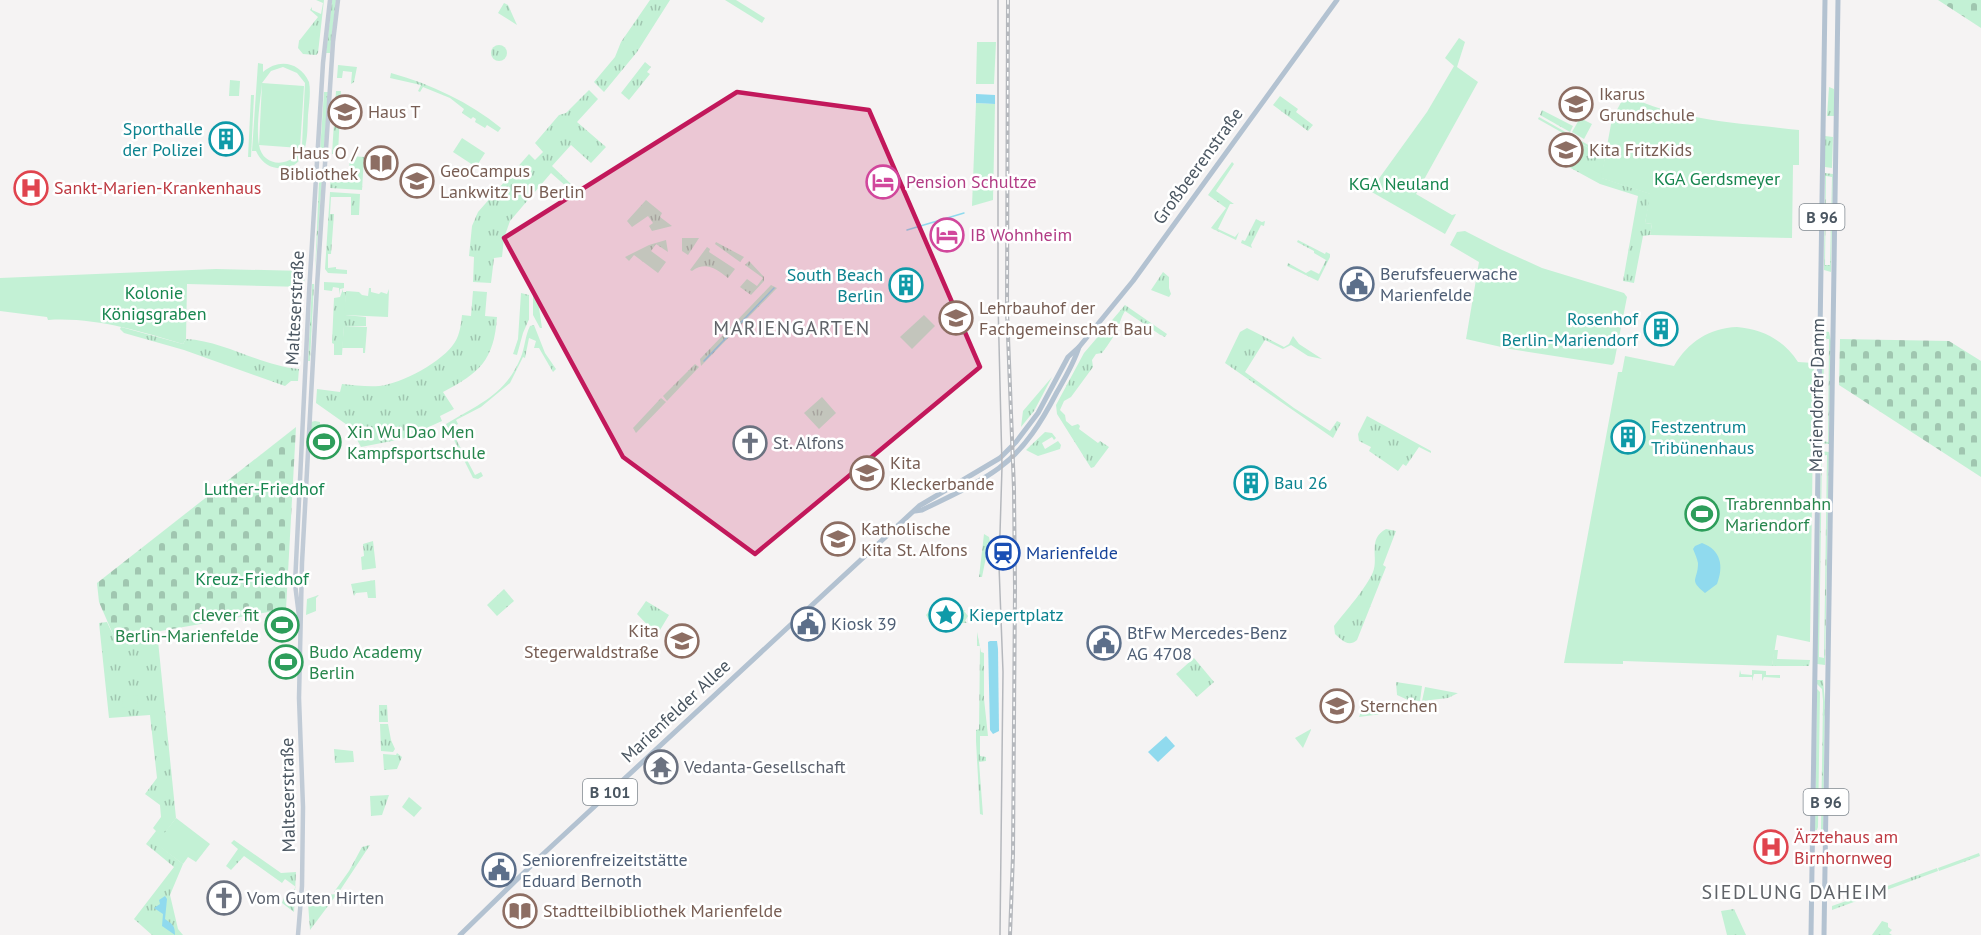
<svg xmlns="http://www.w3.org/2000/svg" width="1981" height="935" font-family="'PT Sans',sans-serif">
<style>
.grass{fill:url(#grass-tufts);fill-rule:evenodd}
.forest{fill:url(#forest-crowns)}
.cemetery{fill:url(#cemetery-stones)}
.garden{fill:#c3f1d5;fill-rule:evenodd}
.water{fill:#90daee}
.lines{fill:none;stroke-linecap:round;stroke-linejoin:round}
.stream{stroke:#90daee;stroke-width:1.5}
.secondary{stroke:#c1cbd6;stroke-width:4.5}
.primary{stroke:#b3c2d1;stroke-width:5}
.tram{stroke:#b5b8bd;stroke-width:1.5}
.rail-casing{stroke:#b5b8bd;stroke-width:4}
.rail{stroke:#fff;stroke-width:1.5;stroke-dasharray:4.5;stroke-linecap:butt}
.marked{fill:#c2185b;fill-opacity:0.2;stroke:#c2185b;stroke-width:4.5;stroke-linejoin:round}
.labels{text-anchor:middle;stroke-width:5;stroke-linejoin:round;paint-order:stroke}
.shield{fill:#fff;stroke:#808990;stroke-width:1.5}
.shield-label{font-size:16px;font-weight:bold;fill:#4a5661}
.education-label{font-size:18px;fill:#785e54;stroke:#fff;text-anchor:start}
.culture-label{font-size:18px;fill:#0d838f;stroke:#fff;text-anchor:end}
.street-label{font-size:18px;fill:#4a5661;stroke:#fff}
.park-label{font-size:18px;fill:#17864f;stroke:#fff}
.hotel-label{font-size:18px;fill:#b23c85;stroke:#fff;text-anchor:start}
.health-label{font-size:18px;fill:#be3a42;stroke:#fff;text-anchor:start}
.service-label{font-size:18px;fill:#4e5e75;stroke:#fff;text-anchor:start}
.leisure-label{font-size:18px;fill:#27864d;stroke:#fff;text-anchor:start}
.worship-label{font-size:18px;fill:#5b616d;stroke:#fff;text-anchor:start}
.transit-label{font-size:18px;fill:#164399;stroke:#fff;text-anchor:start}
.neighbourhood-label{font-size:20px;letter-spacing:1.5px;fill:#5f6368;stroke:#fff}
</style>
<defs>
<pattern id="grass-tufts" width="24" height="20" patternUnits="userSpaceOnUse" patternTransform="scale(1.5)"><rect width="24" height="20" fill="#c3f1d5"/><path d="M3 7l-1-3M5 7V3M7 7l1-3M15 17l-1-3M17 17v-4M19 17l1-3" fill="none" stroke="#a0c6b0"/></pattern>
<pattern id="forest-crowns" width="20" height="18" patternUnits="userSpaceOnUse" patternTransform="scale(1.5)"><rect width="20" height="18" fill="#c3f1d5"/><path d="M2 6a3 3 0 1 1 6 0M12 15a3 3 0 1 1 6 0" fill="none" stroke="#a0c6b0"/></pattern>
<pattern id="cemetery-stones" width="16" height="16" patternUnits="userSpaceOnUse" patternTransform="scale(1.5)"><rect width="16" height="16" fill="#c3f1d5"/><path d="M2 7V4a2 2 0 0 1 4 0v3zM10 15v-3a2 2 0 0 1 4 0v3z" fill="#a0c6b0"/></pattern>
</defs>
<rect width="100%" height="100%" fill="#f5f3f3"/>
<g class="grass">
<polygon points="316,0 324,0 318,53 316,55 303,54 298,48 299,41 318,17 310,10 312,7 312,10 321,14 323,3"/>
<polygon points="332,0 336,0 330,53 326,53"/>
<polygon points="650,0 670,0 637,52 604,92 594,82 615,57 621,42"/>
<polygon points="725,0 736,0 765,18 762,23"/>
<polygon points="504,3 508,5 517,25 498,13"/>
<circle cx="499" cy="53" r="8"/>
<polygon points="645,62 651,67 647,72 650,74 629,100 621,93"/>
<polygon points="338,65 357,67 354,82 351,84 352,72 343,71 342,78 337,78"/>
<path d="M391 73C431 84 469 102 501 128L498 132 487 125 485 128 475 122 476 119 473 117 471 119 462 113 464 109 450 98 423 87 420 92 418 91 421 85 390 78Z"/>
<polygon points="1829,87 1834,89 1834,116 1827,116"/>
<polygon points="589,90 598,99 577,122 606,147 591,163 571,145 552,166 572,185 568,188 551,173 510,221 504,238 502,257 494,258 491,283 473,282 474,257 469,256 472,226 478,212 529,154 535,160 543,152 535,143 559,115 566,113"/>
<polygon points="336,91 341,91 338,154 332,154"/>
<polygon points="324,92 328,92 324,151 320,151"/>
<polygon points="1280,96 1298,109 1296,112 1313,125 1308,131 1273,105"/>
<polygon points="1542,110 1573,126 1570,132 1540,115"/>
<polygon points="1825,136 1833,137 1832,168 1825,167"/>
<polygon points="1580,143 1605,157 1602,178 1651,194 1645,223 1652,224 1650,235 1643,236 1634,283 1623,281 1638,196 1600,184 1567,166"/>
<polygon points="350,156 364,157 362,190 330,188 331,173 336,174 336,182 348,182"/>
<polygon points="1232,162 1234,164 1216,191 1234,204 1230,204 1218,229 1235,237 1239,232 1236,240 1211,228 1226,208 1208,195"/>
<path d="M1825 173 1833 174 1831 272 1824 270ZM1826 176 1832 177 1830 265H1825Z"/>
<polygon points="319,181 322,181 315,273"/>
<polygon points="330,192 360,194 359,215 351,215 351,197 331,197 330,214 334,214 331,254 328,254 328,268 336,267 336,269 347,270 347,274 328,273 325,269"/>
<polygon points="646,200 662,213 660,217 672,226 652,231 649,226 653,223 648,216 632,227 627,221"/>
<polygon points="1256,219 1262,222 1265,221 1264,226 1261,225 1251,245 1252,248 1241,243 1242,240 1245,241"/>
<polygon points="682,238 699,238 688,255 682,251"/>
<polygon points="666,240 668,252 656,244 651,251 666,262 658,273 634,255 629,261 625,257 649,245"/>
<polygon points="1298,240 1325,254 1326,252 1330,254 1330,257 1318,281 1287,266 1288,263 1306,273 1311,270 1319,274 1326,260 1314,253 1314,251 1297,242"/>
<polygon points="716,242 744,257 740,262 715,244"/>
<path d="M707 247 710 249 709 252 735 269 728 278C716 269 706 261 692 271L690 270Z"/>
<polygon points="749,261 764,277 764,281 751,295 740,287 747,279 757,286 763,278 745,265"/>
<polygon points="1163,272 1169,277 1169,288 1171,294 1169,297 1151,290"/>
<polygon points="312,284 314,284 310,361 308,361"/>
<polygon points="771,285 777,288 701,366 700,359"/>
<polygon points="343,289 343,292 346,292 345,315 366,317 366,326 344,326 342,355 334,355 334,344 332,343 334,298 340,297"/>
<path d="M473 291 487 292 485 316 497 317C494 361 479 373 443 392L454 409 440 416 442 421 402 439 361 447 350 427 316 403 317 389 340 392 342 384C354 385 367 387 379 386 401 384 444 361 455 342 460 334 461 324 462 315L471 316Z"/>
<polygon points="521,293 529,295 529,319 523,333 517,355 513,354 518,339"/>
<polygon points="533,294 537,294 542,328 540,328 533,315"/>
<path d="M1125 305 1167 334 1165 337 1159 334 1125 311C1122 316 1121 319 1119 325 1116 333 1109 344 1102 353L1096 354 1092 360 1093 367 1071 397 1064 401 1060 410 1065 415 1066 421 1072 426 1078 424 1080 426 1079 429 1098 443 1100 441 1109 447 1094 467 1091 468 1057 414 1056 405 1084 353Z"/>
<path d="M534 325 545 353 556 369 553 372 539 348H534L536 341 529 338 525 358 523 357 510 383 481 407 456 420 458 424 450 428 475 475 481 472 483 476 478 479 473 478 446 424C478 404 505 396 521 357 525 347 525 336 530 326Z"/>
<path d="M121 327 183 344 186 339C225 341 260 366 299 369L298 381H291L285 386 184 350 124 333 120 329Z"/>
<polygon points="1247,328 1284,347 1289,344 1293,336 1299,344 1322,359 1308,356 1291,345 1283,349 1265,340 1245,372 1294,408 1330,431 1337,421 1341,423 1333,438 1225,363 1240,332"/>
<path d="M1822 331 1829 332 1831 341 1829 444 1821 443ZM1827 339H1829L1828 442 1823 441 1824 343Z"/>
<polygon points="695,364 699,367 667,401 663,396"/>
<polygon points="1052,377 1034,411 1021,427 1023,411"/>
<polygon points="822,397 836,413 819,429 804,413"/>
<polygon points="661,398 666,402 636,433 633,428"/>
<polygon points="1367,416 1431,451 1431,453 1419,447 1406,466 1403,464 1398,471 1369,451 1371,447 1359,441 1358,434"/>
<polygon points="315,421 320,422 318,455 310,453 311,422"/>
<polygon points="1045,432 1052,433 1056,438 1054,440 1052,437 1042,443 1045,449 1058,441 1061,445 1060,449 1038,456 1026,450"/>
<path d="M1821 451 1829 452 1825 665 1817 664ZM1827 455 1824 657V658L1819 657 1822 456Z"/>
<path d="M1386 529 1396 531 1383 565 1386 567 1357 640C1348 648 1341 639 1335 634L1334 626C1345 612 1367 587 1373 572 1379 558 1367 539 1386 529Z"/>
<polygon points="984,534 989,537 990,542 987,544 987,552 982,577 979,577"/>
<polygon points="373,541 376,568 362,570 361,557 364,556 363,544"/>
<polygon points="375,580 376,598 368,598 367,592 356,593 354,596 351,584"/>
<polygon points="504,589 514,601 497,616 487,605"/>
<polygon points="319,595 316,598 316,611 306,615 307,599"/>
<polygon points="646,601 669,615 657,635 637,614"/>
<polygon points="931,609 966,610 964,611 968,616 965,621 967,623 930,622 926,615"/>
<polygon points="107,622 115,639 157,631 176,818 157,844 183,864 170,895 178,929 183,935 152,935 134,919 174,867 146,844 156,831 153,828 161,817 160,805 145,794 157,778 150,715 109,718 99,623"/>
<polygon points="977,632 981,652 984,653 984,699 988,736 980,736 980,756 986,757 986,761 979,762 983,815 980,814 976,741 976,730 979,729 980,646 977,646"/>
<polygon points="1774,650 1778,650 1777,659 1810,660 1809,666 1772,666"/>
<polygon points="1194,658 1214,682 1197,697 1176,674"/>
<polygon points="1740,670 1741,674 1752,675 1752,670 1766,671 1766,675 1780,675 1780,678 1764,677 1762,681 1762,674 1754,674 1752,681 1752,677 1739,677"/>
<polygon points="1817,680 1823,680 1825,702 1823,830 1821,830 1823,701 1822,689 1817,684"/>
<polygon points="1396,682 1422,686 1420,701 1408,700 1397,695"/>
<polygon points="1425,687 1457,693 1458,693 1448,698 1422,701"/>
<polygon points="1817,689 1820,692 1818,827 1817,830 1815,830"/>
<polygon points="379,705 387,705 388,722 379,722"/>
<polygon points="380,724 388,724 391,740 395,749 393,752 381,751"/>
<polygon points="1311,729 1311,730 1303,748 1295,738"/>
<polygon points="334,749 353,751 354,762 335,763"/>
<polygon points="397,753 402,757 397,769 384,770 383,754 396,755"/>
<polygon points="389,795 382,815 371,816 370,796"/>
<polygon points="234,840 281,873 296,872 294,912 282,903 284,897 287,898 296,887 285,879 282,883 244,856 231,870 226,866 238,849 231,843"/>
<polygon points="370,845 339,892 334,892 349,871 362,847"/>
<polygon points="1979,853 1980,856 1939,871 1938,868"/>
<polygon points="1937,868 1938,871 1884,891 1882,888"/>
<polygon points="1872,892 1873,895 1832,910 1832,906"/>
<polygon points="337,894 310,930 308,903 326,901 326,895"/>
<polygon points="1734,909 1746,935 1727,935 1721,911"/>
<polygon points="1882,921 1888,923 1888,927 1892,930 1889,933 1892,935 1872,935"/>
</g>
<polygon class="forest" points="1363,707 1365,711 1391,707 1392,711 1389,713 1359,717"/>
<g class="cemetery">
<polygon points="1938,0 1981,0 1981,28"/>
<polygon points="1840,339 1949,341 1981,361 1981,477 1839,385"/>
<polygon points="296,427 286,609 115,639 99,602 97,583"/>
</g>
<g class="garden">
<polygon points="1459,38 1465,42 1457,67 1478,82 1416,194 1452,215 1456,214 1445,234 1370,191 1427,112 1454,66 1445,58"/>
<polygon points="977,42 996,42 994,84 976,84"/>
<path d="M258 63 263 64V72C279 58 300 62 309 82 311 92 309 104 308 115 307 136 309 172 277 168 267 167 260 160 256 151H252ZM283 67 297 73 305 83 302 145C296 167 263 170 259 145 256 128 260 102 262 84L259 145 300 148 304 86 262 83 271 71Z"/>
<polygon points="230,80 240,81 239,96 229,96"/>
<polygon points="251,95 254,95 251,157 248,157"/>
<path d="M1625 95C1680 121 1740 123 1799 130V165H1793L1792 238 1650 235 1652 224 1645 223 1650 194 1601 178 1612 119Z"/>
<polygon points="976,103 995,104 993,200 972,206"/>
<polygon points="1539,117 1599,151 1598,153 1538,119"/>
<polygon points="1580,118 1592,124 1584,139 1572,132"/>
<polygon points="462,138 485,153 476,167 453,152"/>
<polygon points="1465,231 1500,249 1542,268 1624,293 1627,297 1614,363 1612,365 1510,349 1466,339 1479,262 1450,245 1457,232"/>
<path d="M216 269 305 271 304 287 187 284 186 339 183 344C138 331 95 317 48 320L47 317 0 311V278Z"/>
<polygon points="324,282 344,283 344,288 340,289 339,295 339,288 333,287 332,291 324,290"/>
<polygon points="369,288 371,288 371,292 379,294 381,292 387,294 389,289 388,317 344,315 346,291 359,292 362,295 368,296"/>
<polygon points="924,315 935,326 912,349 900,337"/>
<polygon points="344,326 367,327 365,353 363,353 363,348 342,348"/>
<path d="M1737 327C1762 329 1784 340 1798 362L1814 363 1810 642 1777 635 1772 666 1623 661V664L1564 663 1618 372H1622L1625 356 1674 366C1688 342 1709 328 1737 327Z"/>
<polygon points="137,695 138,707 123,708 122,696"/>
<polygon points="409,797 422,808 414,817 402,807"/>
<polygon points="176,818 210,844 196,862 188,857 183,864 156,844"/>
</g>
<g class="water">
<polygon points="976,94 995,95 995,104 976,103"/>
<path d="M1702 543C1721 550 1724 566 1717 584L1705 593C1688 579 1698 581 1698 563 1697 558 1695 554 1693 549L1695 546Z"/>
<polygon points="990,641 997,641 998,649 999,731 993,734 990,730 988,642"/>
<polygon points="1166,736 1175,746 1158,762 1148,752"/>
<path d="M165 896 167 899 165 919C172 924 175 925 175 935L162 926 163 914 154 908 160 904 159 900Z"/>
</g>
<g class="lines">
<g class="stream">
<polyline points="907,230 964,213"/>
<polyline points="704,361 774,288"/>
</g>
<g class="secondary">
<polyline points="299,616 295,584 309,293 323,63 330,0"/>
<polyline points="298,935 302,886 303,807 299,698 302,563 317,286 333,42 338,0"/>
</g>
<g class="primary">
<path d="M915 511 922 510C948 497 976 485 999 468 1025 449 1042 421 1057 392 1065 378 1074 363 1079 347"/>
<polyline points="460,935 541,856 919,506 1000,458 1016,442 1038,413 1068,357 1079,347 1133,281 1337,0"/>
<polyline points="1811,935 1825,0"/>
<polyline points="1824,935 1838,0"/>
</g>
<polyline class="tram" points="998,0 998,302 1002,467 999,566 1003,672 1000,935"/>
<defs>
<polyline id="rail" points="1008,0 1007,311 1014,489 1015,588 1013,855 1010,935"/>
</defs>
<use href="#rail" class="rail-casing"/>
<use href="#rail" class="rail"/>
</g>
<path class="marked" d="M737 92 869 110 980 367 755 554 623 457 504 238Z"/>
<defs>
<symbol id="school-ring" viewBox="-11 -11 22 22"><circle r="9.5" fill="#fff" stroke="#8d6e63" stroke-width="1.5"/><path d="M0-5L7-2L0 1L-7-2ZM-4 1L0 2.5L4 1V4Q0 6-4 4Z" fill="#8d6e63"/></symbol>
<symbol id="university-ring" viewBox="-11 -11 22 22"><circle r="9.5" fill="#fff" stroke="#8d6e63" stroke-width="1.5"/><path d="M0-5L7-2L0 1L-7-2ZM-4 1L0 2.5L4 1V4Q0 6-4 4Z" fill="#8d6e63"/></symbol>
<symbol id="building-ring" viewBox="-11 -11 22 22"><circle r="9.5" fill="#fff" stroke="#0f9aa8" stroke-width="1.5"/><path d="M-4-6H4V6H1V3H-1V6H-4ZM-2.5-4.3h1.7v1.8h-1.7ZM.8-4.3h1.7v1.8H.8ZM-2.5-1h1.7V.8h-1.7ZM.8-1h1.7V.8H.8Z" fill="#0f9aa8"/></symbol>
<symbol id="library-ring" viewBox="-11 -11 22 22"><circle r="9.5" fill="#fff" stroke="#8d6e63" stroke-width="1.5"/><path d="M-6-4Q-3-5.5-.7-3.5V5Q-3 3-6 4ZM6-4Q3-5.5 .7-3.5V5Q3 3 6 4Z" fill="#8d6e63"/></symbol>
<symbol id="hotel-ring" viewBox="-11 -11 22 22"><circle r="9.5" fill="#fff" stroke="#d1479c" stroke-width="1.5"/><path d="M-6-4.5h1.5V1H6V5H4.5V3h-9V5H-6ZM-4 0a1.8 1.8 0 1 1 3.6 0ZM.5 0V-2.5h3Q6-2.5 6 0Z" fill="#d1479c"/></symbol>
<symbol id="hospital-ring" viewBox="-11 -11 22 22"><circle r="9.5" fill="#fff" stroke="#e0444e" stroke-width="1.5"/><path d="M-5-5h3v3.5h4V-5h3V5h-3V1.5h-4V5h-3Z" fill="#e0444e"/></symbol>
<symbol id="civic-ring" viewBox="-11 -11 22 22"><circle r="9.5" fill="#fff" stroke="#5c6f8a" stroke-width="1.5"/><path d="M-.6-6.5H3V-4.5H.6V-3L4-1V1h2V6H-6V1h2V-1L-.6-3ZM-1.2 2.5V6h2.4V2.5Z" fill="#5c6f8a"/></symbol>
<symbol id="stadium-ring" viewBox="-11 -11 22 22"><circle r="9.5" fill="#fff" stroke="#2e9e5b" stroke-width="1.5"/><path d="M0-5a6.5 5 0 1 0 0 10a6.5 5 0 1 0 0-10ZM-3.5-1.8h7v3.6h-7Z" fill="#2e9e5b"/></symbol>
<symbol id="church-ring" viewBox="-11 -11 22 22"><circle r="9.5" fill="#fff" stroke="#6b7280" stroke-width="1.5"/><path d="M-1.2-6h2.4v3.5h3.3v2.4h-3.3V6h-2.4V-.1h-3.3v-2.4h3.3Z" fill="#6b7280"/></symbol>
<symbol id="station-ring" viewBox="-11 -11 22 22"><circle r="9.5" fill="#fff" stroke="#1a4fb4" stroke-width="1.5"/><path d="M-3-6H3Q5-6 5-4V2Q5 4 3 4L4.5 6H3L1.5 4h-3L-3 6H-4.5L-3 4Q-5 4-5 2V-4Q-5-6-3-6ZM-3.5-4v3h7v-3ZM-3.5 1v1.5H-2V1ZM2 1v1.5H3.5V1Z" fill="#1a4fb4"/></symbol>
<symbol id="sight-ring" viewBox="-11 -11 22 22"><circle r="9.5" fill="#fff" stroke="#0f9aa8" stroke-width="1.5"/><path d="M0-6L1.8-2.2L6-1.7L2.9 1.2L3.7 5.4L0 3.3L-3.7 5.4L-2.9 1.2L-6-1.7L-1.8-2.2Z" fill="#0f9aa8"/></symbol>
<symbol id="temple-ring" viewBox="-11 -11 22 22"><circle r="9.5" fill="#fff" stroke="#6b7280" stroke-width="1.5"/><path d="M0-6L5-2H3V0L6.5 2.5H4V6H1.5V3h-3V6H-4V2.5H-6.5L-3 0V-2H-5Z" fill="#6b7280"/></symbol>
</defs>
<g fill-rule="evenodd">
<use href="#school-ring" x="1557" y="85" width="38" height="38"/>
<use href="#university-ring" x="326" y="93" width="38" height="38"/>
<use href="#building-ring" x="207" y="120" width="38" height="38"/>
<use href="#school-ring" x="1547" y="131" width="38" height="38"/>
<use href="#library-ring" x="362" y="144" width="38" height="38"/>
<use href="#university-ring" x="398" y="162" width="38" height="38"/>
<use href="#hotel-ring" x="864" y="163" width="38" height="38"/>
<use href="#hospital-ring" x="12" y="169" width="38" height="38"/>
<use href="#hotel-ring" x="928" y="216" width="38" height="38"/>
<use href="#civic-ring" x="1338" y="265" width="38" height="38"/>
<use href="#building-ring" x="887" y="266" width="38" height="38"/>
<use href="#university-ring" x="937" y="299" width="38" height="38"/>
<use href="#building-ring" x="1642" y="310" width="38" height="38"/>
<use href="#building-ring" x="1609" y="418" width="38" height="38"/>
<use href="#stadium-ring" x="305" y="423" width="38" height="38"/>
<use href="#church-ring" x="731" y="424" width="38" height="38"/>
<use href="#school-ring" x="848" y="454" width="38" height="38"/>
<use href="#building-ring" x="1232" y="464" width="38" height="38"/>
<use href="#stadium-ring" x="1683" y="495" width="38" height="38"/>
<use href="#school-ring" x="819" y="520" width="38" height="38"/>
<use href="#station-ring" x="984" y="534" width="38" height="38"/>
<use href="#sight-ring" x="927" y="596" width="38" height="38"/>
<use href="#civic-ring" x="789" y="605" width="38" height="38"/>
<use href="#stadium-ring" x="263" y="606" width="38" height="38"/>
<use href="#school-ring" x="663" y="622" width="38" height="38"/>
<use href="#civic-ring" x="1085" y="624" width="38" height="38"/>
<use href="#stadium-ring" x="267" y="643" width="38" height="38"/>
<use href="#school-ring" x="1318" y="687" width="38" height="38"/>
<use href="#temple-ring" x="642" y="748" width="38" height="38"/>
<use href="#hospital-ring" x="1752" y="828" width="38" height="38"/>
<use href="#civic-ring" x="480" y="851" width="38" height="38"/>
<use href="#church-ring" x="205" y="879" width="38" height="38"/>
<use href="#library-ring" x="501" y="892" width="38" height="38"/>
</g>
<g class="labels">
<g class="shield">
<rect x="1799.5" y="204" width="45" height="26" rx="4.5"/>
<rect x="583" y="779" width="54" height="26" rx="4.5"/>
<rect x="1803.5" y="789" width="45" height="26" rx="4.5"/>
</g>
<g class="shield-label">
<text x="1822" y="223">B 96</text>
<text x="610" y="798">B 101</text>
<text x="1826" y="808">B 96</text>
</g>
<g class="education-label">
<text x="1599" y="100">Ikarus<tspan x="1599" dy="21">Grundschule</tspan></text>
<text x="368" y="118">Haus T</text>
<text x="1589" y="156">Kita FritzKids</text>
<text x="358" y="159" text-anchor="end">Haus O /<tspan x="358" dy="21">Bibliothek</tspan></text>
<text x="440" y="177">GeoCampus<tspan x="440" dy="21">Lankwitz FU Berlin</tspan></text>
<text x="979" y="314">Lehrbauhof der<tspan x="979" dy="21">Fachgemeinschaft Bau</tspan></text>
<text x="890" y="469">Kita<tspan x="890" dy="21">Kleckerbande</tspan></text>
<text x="861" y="535">Katholische<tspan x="861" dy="21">Kita St. Alfons</tspan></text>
<text x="659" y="637" text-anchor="end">Kita<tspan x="659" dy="21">Stegerwaldstraße</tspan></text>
<text x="1360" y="712">Sternchen</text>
<text x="543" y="917">Stadtteilbibliothek Marienfelde</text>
</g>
<g class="culture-label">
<text x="203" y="135">Sporthalle<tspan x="203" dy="21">der Polizei</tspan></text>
<text x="883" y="281">South Beach<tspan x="883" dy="21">Berlin</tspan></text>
<text x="1638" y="325">Rosenhof<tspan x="1638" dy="21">Berlin-Mariendorf</tspan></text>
<text x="1651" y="433" text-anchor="start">Festzentrum<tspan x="1651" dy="21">Tribünenhaus</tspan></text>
<text x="1274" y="489" text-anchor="start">Bau 26</text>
<text x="969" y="621" text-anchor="start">Kiepertplatz</text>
</g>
<g class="street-label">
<text transform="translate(1198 166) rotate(-54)" y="6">Großbeerenstraße</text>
<text transform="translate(295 308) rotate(-87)" y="6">Malteserstraße</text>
<text transform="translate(1817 395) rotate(-89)" y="6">Mariendorfer Damm</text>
<text transform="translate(676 711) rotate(-43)" y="6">Marienfelder Allee</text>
<text transform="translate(288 795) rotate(-91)" y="6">Malteserstraße</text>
</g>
<g class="park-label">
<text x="1717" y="185">KGA Gerdsmeyer</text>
<text x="1399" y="190">KGA Neuland</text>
<text x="154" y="299">Kolonie<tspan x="154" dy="21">Königsgraben</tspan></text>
<text x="264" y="495">Luther-Friedhof</text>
<text x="252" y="585">Kreuz-Friedhof</text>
</g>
<g class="hotel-label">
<text x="906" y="188">Pension Schultze</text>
<text x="970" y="241">IB Wohnheim</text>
</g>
<g class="health-label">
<text x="54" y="194">Sankt-Marien-Krankenhaus</text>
<text x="1794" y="843">Ärztehaus am<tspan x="1794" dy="21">Birnhornweg</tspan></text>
</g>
<g class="service-label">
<text x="1380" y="280">Berufsfeuerwache<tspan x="1380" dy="21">Marienfelde</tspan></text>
<text x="831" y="630">Kiosk 39</text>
<text x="1127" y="639">BtFw Mercedes-Benz<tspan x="1127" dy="21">AG 4708</tspan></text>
<text x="522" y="866">Seniorenfreizeitstätte<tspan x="522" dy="21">Eduard Bernoth</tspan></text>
</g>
<g class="leisure-label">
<text x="347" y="438">Xin Wu Dao Men<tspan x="347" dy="21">Kampfsportschule</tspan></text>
<text x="1725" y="510">Trabrennbahn<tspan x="1725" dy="21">Mariendorf</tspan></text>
<text x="259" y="621" text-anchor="end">clever fit<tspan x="259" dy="21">Berlin-Marienfelde</tspan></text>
<text x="309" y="658">Budo Academy<tspan x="309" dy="21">Berlin</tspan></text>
</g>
<g class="worship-label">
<text x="773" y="449">St. Alfons</text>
<text x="684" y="773">Vedanta-Gesellschaft</text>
<text x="247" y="904">Vom Guten Hirten</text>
</g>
<g class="transit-label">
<text x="1026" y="559">Marienfelde</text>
</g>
<g class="neighbourhood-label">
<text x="792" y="335">MARIENGARTEN</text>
<text x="1795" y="899">SIEDLUNG DAHEIM</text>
</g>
</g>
</svg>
